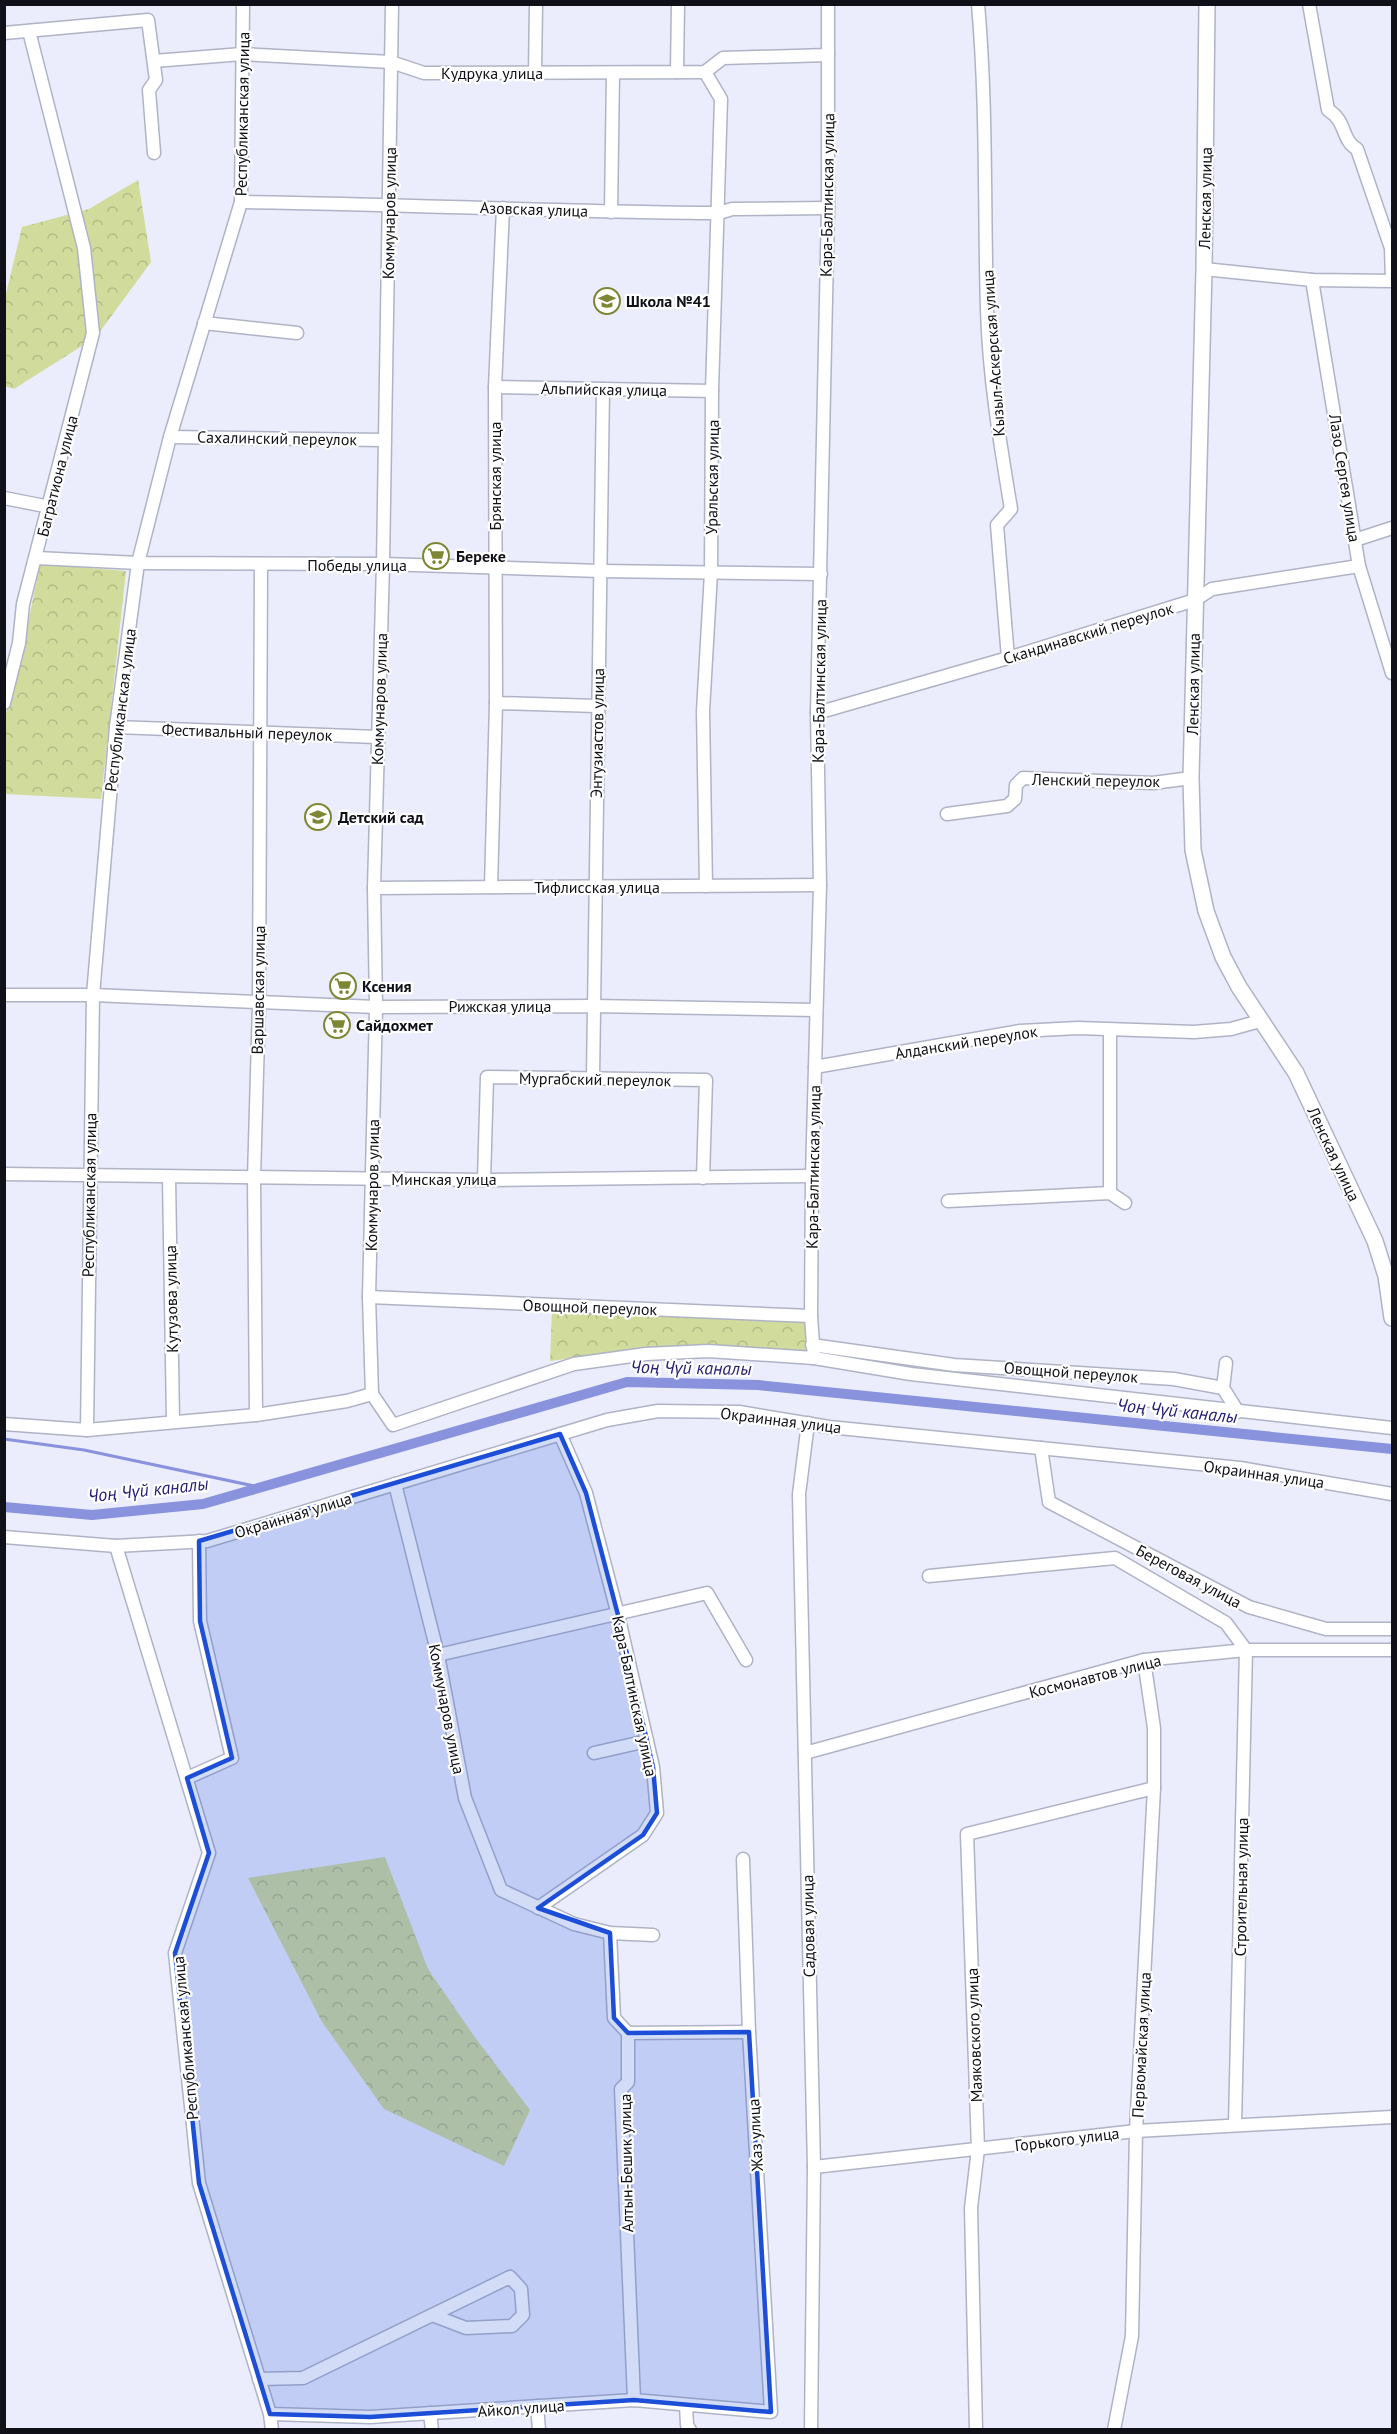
<svg xmlns="http://www.w3.org/2000/svg" width="1397" height="2434" font-family="'PT Sans',sans-serif">
<style>
.forest{fill:url(#forest-crowns)}
.lines{fill:none;stroke-linecap:round;stroke-linejoin:round}
.stream{stroke:#8992dc;stroke-width:3}
.canal{stroke:#8992dc;stroke-width:10}
.minor-casing{stroke:#afb3c5;stroke-width:15}
.major-casing{stroke:#afb3c5;stroke-width:18}
.minor{stroke:#fff;stroke-width:12}
.major{stroke:#fff;stroke-width:15}
.marked{fill:#1d4ed8;fill-opacity:0.2;stroke:#1d4ed8;stroke-width:4.5;stroke-linejoin:round}
.labels{text-anchor:middle;stroke-width:4.5;stroke-linejoin:round;paint-order:stroke}
.street-label{font-size:16px;fill:#101118;stroke:#fff}
.poi-label{font-size:16px;font-weight:bold;fill:#101118;stroke:#fff;text-anchor:start}
.water-label{font-size:18px;font-style:italic;fill:#262076;stroke:#fff}
</style>
<defs>
<pattern id="forest-crowns" width="20" height="18" patternUnits="userSpaceOnUse" patternTransform="scale(1.5)"><rect width="20" height="18" fill="#d1db9b"/><path d="M2 6a3 3 0 1 1 6 0M12 15a3 3 0 1 1 6 0" fill="none" stroke="#b2bb85"/></pattern>
</defs>
<rect width="100%" height="100%" fill="#ebedfd"/>
<g class="forest">
<polygon points="138,180 151,262 96,337 14,389 5,386 5,298 22,227 89,209"/>
<polygon points="40,564 126,571 101,799 5,794 6,713 22,653"/>
<polygon points="552,1309 805,1321 806,1351 708,1345 642,1349 550,1361"/>
<polygon points="385,1857 428,1969 474,2036 530,2110 504,2166 384,2109 322,2022 248,1878"/>
</g>
<g class="lines">
<polyline class="stream" points="4,1439 84,1450 259,1487"/>
<polyline class="canal" points="4,1507 92,1515 203,1504 627,1382 758,1385 1392,1449"/>
<defs>
<g id="minor">
<path d="M978 4C987 106 984 208 987 310 989 377 1000 443 1011 509L997 525 1008 658"/>
<polyline points="4,33 148,20 156,80 149,90 154,153"/>
<polyline points="154,61 242,54 391,62 424,73 705,72 723,58 828,55"/>
<polyline points="677,72 678,4"/>
<polyline points="705,72 721,99 712,391 711,573 703,711 706,886"/>
<polyline points="535,73 536,4"/>
<path d="M241 202C400 204 559 212 719 213L732 209 828 208"/>
<polyline points="611,212 613,73"/>
<path d="M1204 269 1312 280 1392 281 1391 248 1357 149C1341 140 1347 121 1328 110L1309 4"/>
<polyline points="1312,280 1359,566 1392,673"/>
<polyline points="204,323 297,333"/>
<polyline points="495,387 712,391"/>
<polyline points="170,437 384,440"/>
<polyline points="4,498 50,507"/>
<polyline points="1355,540 1392,528"/>
<polyline points="37,558 138,563 383,564 600,571 821,574"/>
<polyline points="4,703 19,643 23,604 93,333 84,248 29,31"/>
<polyline points="496,703 597,706"/>
<polyline points="817,713 1008,658 1195,600 1212,589 1359,566"/>
<polyline points="116,727 377,737"/>
<polyline points="947,814 1007,806 1015,799 1016,785 1023,778 1153,783 1191,778"/>
<polyline points="491,887 496,703 495,387 503,208"/>
<polyline points="374,888 820,885"/>
<polyline points="4,995 93,995 376,1007 593,1006 816,1010"/>
<polyline points="815,1067 1020,1031 1078,1028 1194,1032 1231,1029 1260,1021"/>
<polyline points="593,1078 603,389"/>
<polyline points="4,1174 484,1180 812,1176"/>
<polyline points="169,1177 173,1421"/>
<polyline points="484,1180 487,1077 706,1080 703,1178"/>
<polyline points="1110,1193 1110,1030"/>
<polyline points="948,1201 1110,1193 1125,1203"/>
<polyline points="369,1297 811,1316"/>
<polyline points="812,1345 954,1365 1174,1379 1223,1388"/>
<polyline points="814,1358 811,1316 812,1176 820,885 817,713 828,208 828,4"/>
<polyline points="1226,1363 1223,1388 1238,1412"/>
<polyline points="372,1394 369,1297 376,1007 374,888 383,564 392,4"/>
<polyline points="372,1394 393,1425 574,1364 646,1354 708,1351 814,1358 911,1374 1392,1428"/>
<polyline points="256,1415 254,1178 259,1003 261,565"/>
<polyline points="808,1423 799,1494 814,2167 811,2430"/>
<polyline points="4,1424 87,1430 256,1415 347,1401 372,1394"/>
<polyline points="87,1430 93,995 116,727 138,563 170,437 241,202 243,4"/>
<polyline points="1041,1448 1049,1502 1249,1607 1326,1629 1392,1629"/>
<polyline points="395,1484 438,1655 465,1798 501,1890 574,1924 610,1933 653,1935"/>
<polyline points="4,1537 116,1546 207,1541 607,1420 658,1411 739,1412 829,1427 1240,1468 1392,1494"/>
<polyline points="116,1546 209,1853 175,1953 199,2183 270,2414 272,2430"/>
<polyline points="929,1576 1115,1558 1226,1623 1246,1650 1235,2124"/>
<polyline points="438,1655 707,1593 746,1660"/>
<polyline points="594,1753 647,1741"/>
<polyline points="805,1753 1144,1660 1246,1650 1392,1650"/>
<polyline points="187,1778 232,1758 200,1621 199,1541"/>
<polyline points="538,1908 643,1835 657,1813 653,1767 618,1615 586,1493 560,1434"/>
<polyline points="610,1933 614,2018 628,2033 628,2082 621,2089 634,2400"/>
<polyline points="628,2033 749,2032"/>
<polyline points="814,2167 1136,2131 1392,2117"/>
<polyline points="259,2379 303,2378 510,2277 521,2289 523,2315 512,2326 466,2328 432,2315"/>
<polyline points="686,2405 687,2425 690,2430"/>
<polyline points="537,2406 539,2430"/>
<polyline points="430,2413 432,2430"/>
<polyline points="270,2414 370,2417 634,2400 771,2412 749,2032 743,1859"/>
<polyline points="976,2430 971,2208 978,2149 967,1834 1154,1788"/>
<polyline points="1114,2430 1132,2336 1136,2131 1154,1788 1154,1728 1144,1660"/>
</g>
<polyline id="major" points="1207,4 1204,269 1191,778 1193,850 1206,911 1223,957 1239,987 1296,1073 1375,1241 1386,1276 1392,1318"/>
</defs>
<use href="#minor" class="minor-casing"/>
<use href="#major" class="major-casing"/>
<use href="#minor" class="minor"/>
<use href="#major" class="major"/>
</g>
<path class="marked" d="M560 1434 586 1493 618 1615 653 1767 657 1813 643 1835 538 1908 610 1933 614 2018 628 2033 749 2032 771 2412 634 2400 370 2417 270 2414 199 2183 175 1953 209 1853 187 1778 232 1758 200 1621 199 1541Z"/>
<defs>
<symbol id="school-ring" viewBox="-11 -11 22 22"><circle r="9.5" fill="#fff" stroke="#7d8633" stroke-width="1.5"/><path d="M0-5L7-2L0 1L-7-2ZM-4 1L0 2.5L4 1V4Q0 6-4 4Z" fill="#7d8633"/></symbol>
<symbol id="supermarket-ring" viewBox="-11 -11 22 22"><circle r="9.5" fill="#fff" stroke="#7d8633" stroke-width="1.5"/><path d="M-6-5.5h2.5l.6 2H6L4.5 2H-2.5L-4.4-4H-6ZM-1.5 3.2a1.3 1.3 0 1 0 .1 0ZM3 3.2a1.3 1.3 0 1 0 .1 0Z" fill="#7d8633"/></symbol>
</defs>
<g fill-rule="evenodd">
<use href="#school-ring" x="592" y="286" width="30" height="30"/>
<use href="#supermarket-ring" x="421" y="541" width="30" height="30"/>
<use href="#school-ring" x="303" y="802" width="30" height="30"/>
<use href="#supermarket-ring" x="328" y="971" width="30" height="30"/>
<use href="#supermarket-ring" x="322" y="1010" width="30" height="30"/>
</g>
<g class="labels">
<g class="street-label">
<text x="492" y="79">Кудрука улица</text>
<text transform="translate(242 114) rotate(-89)" y="6">Республиканская улица</text>
<text transform="translate(827 195) rotate(-89)" y="6">Кара-Балтинская улица</text>
<text transform="translate(1205 198) rotate(-89)" y="6">Ленская улица</text>
<text transform="translate(534 209) rotate(2)" y="6">Азовская улица</text>
<text transform="translate(389 213) rotate(-89)" y="6">Коммунаров улица</text>
<text transform="translate(993 353) rotate(-94)" y="6">Кызыл-Аскерская улица</text>
<text transform="translate(604 389) rotate(1)" y="6">Альпийская улица</text>
<text transform="translate(277 438) rotate(1)" y="6">Сахалинский переулок</text>
<text transform="translate(57 476) rotate(-76)" y="6">Багратиона улица</text>
<text transform="translate(495 476) rotate(-90)" y="6">Брянская улица</text>
<text transform="translate(712 477) rotate(-89)" y="6">Уральская улица</text>
<text transform="translate(1345 478) rotate(81)" y="6">Лазо Сергея улица</text>
<text x="357" y="571">Победы улица</text>
<text transform="translate(1088 633) rotate(-17)" y="6">Скандинавский переулок</text>
<text transform="translate(819 681) rotate(-89)" y="6">Кара-Балтинская улица</text>
<text transform="translate(1193 684) rotate(-89)" y="6">Ленская улица</text>
<text transform="translate(379 699) rotate(-88)" y="6">Коммунаров улица</text>
<text transform="translate(120 710) rotate(-83)" y="6">Республиканская улица</text>
<text transform="translate(247 732) rotate(2)" y="6">Фестивальный переулок</text>
<text transform="translate(597 733) rotate(-89)" y="6">Энтузиастов улица</text>
<text transform="translate(1096 780) rotate(1)" y="6">Ленский переулок</text>
<text x="597" y="893">Тифлисская улица</text>
<text transform="translate(258 990) rotate(-89)" y="6">Варшавская улица</text>
<text x="500" y="1012">Рижская улица</text>
<text transform="translate(966 1042) rotate(-9)" y="6">Алданский переулок</text>
<text transform="translate(595 1079) rotate(1)" y="6">Мургабский переулок</text>
<text transform="translate(1334 1154) rotate(65)" y="6">Ленская улица</text>
<text transform="translate(813 1167) rotate(-89)" y="6">Кара-Балтинская улица</text>
<text x="444" y="1185">Минская улица</text>
<text transform="translate(372 1185) rotate(-89)" y="6">Коммунаров улица</text>
<text transform="translate(89 1195) rotate(-89)" y="6">Республиканская улица</text>
<text transform="translate(171 1299) rotate(-91)" y="6">Кутузова улица</text>
<text transform="translate(590 1307) rotate(2)" y="6">Овощной переулок</text>
<text transform="translate(1071 1372) rotate(4)" y="6">Овощной переулок</text>
<text transform="translate(781 1420) rotate(7)" y="6">Окраинная улица</text>
<text transform="translate(1264 1474) rotate(8)" y="6">Окраинная улица</text>
<text transform="translate(293 1515) rotate(-17)" y="6">Окраинная улица</text>
<text transform="translate(1189 1576) rotate(28)" y="6">Береговая улица</text>
<text transform="translate(1095 1676) rotate(-14)" y="6">Космонавтов улица</text>
<text transform="translate(635 1696) rotate(78)" y="6">Кара-Балтинская улица</text>
<text transform="translate(447 1709) rotate(79)" y="6">Коммунаров улица</text>
<text transform="translate(1241 1887) rotate(-89)" y="6">Строительная улица</text>
<text transform="translate(808 1926) rotate(-91)" y="6">Садовая улица</text>
<text transform="translate(974 2035) rotate(-92)" y="6">Маяковского улица</text>
<text transform="translate(185 2038) rotate(-95)" y="6">Республиканская улица</text>
<text transform="translate(1141 2045) rotate(-87)" y="6">Первомайская улица</text>
<text transform="translate(755 2135) rotate(-93)" y="6">Жаз улица</text>
<text transform="translate(1067 2139) rotate(-7)" y="6">Горького улица</text>
<text transform="translate(626 2163) rotate(-91)" y="6">Алтын-Бешик улица</text>
<text transform="translate(521 2408) rotate(-4)" y="6">Айкол улица</text>
</g>
<g class="poi-label">
<text x="626" y="307">Школа №41</text>
<text x="456" y="562">Береке</text>
<text x="338" y="823">Детский сад</text>
<text x="362" y="992">Ксения</text>
<text x="356" y="1031">Сайдохмет</text>
</g>
<g class="water-label">
<text transform="translate(691 1368) rotate(1)" y="6">Чоң Чүй каналы</text>
<text transform="translate(1177 1411) rotate(6)" y="6">Чоң Чүй каналы</text>
<text transform="translate(148 1490) rotate(-6)" y="6">Чоң Чүй каналы</text>
</g>
</g>
<rect width="1397" height="2434" fill="none" stroke="#101118" stroke-width="12"/>
</svg>
